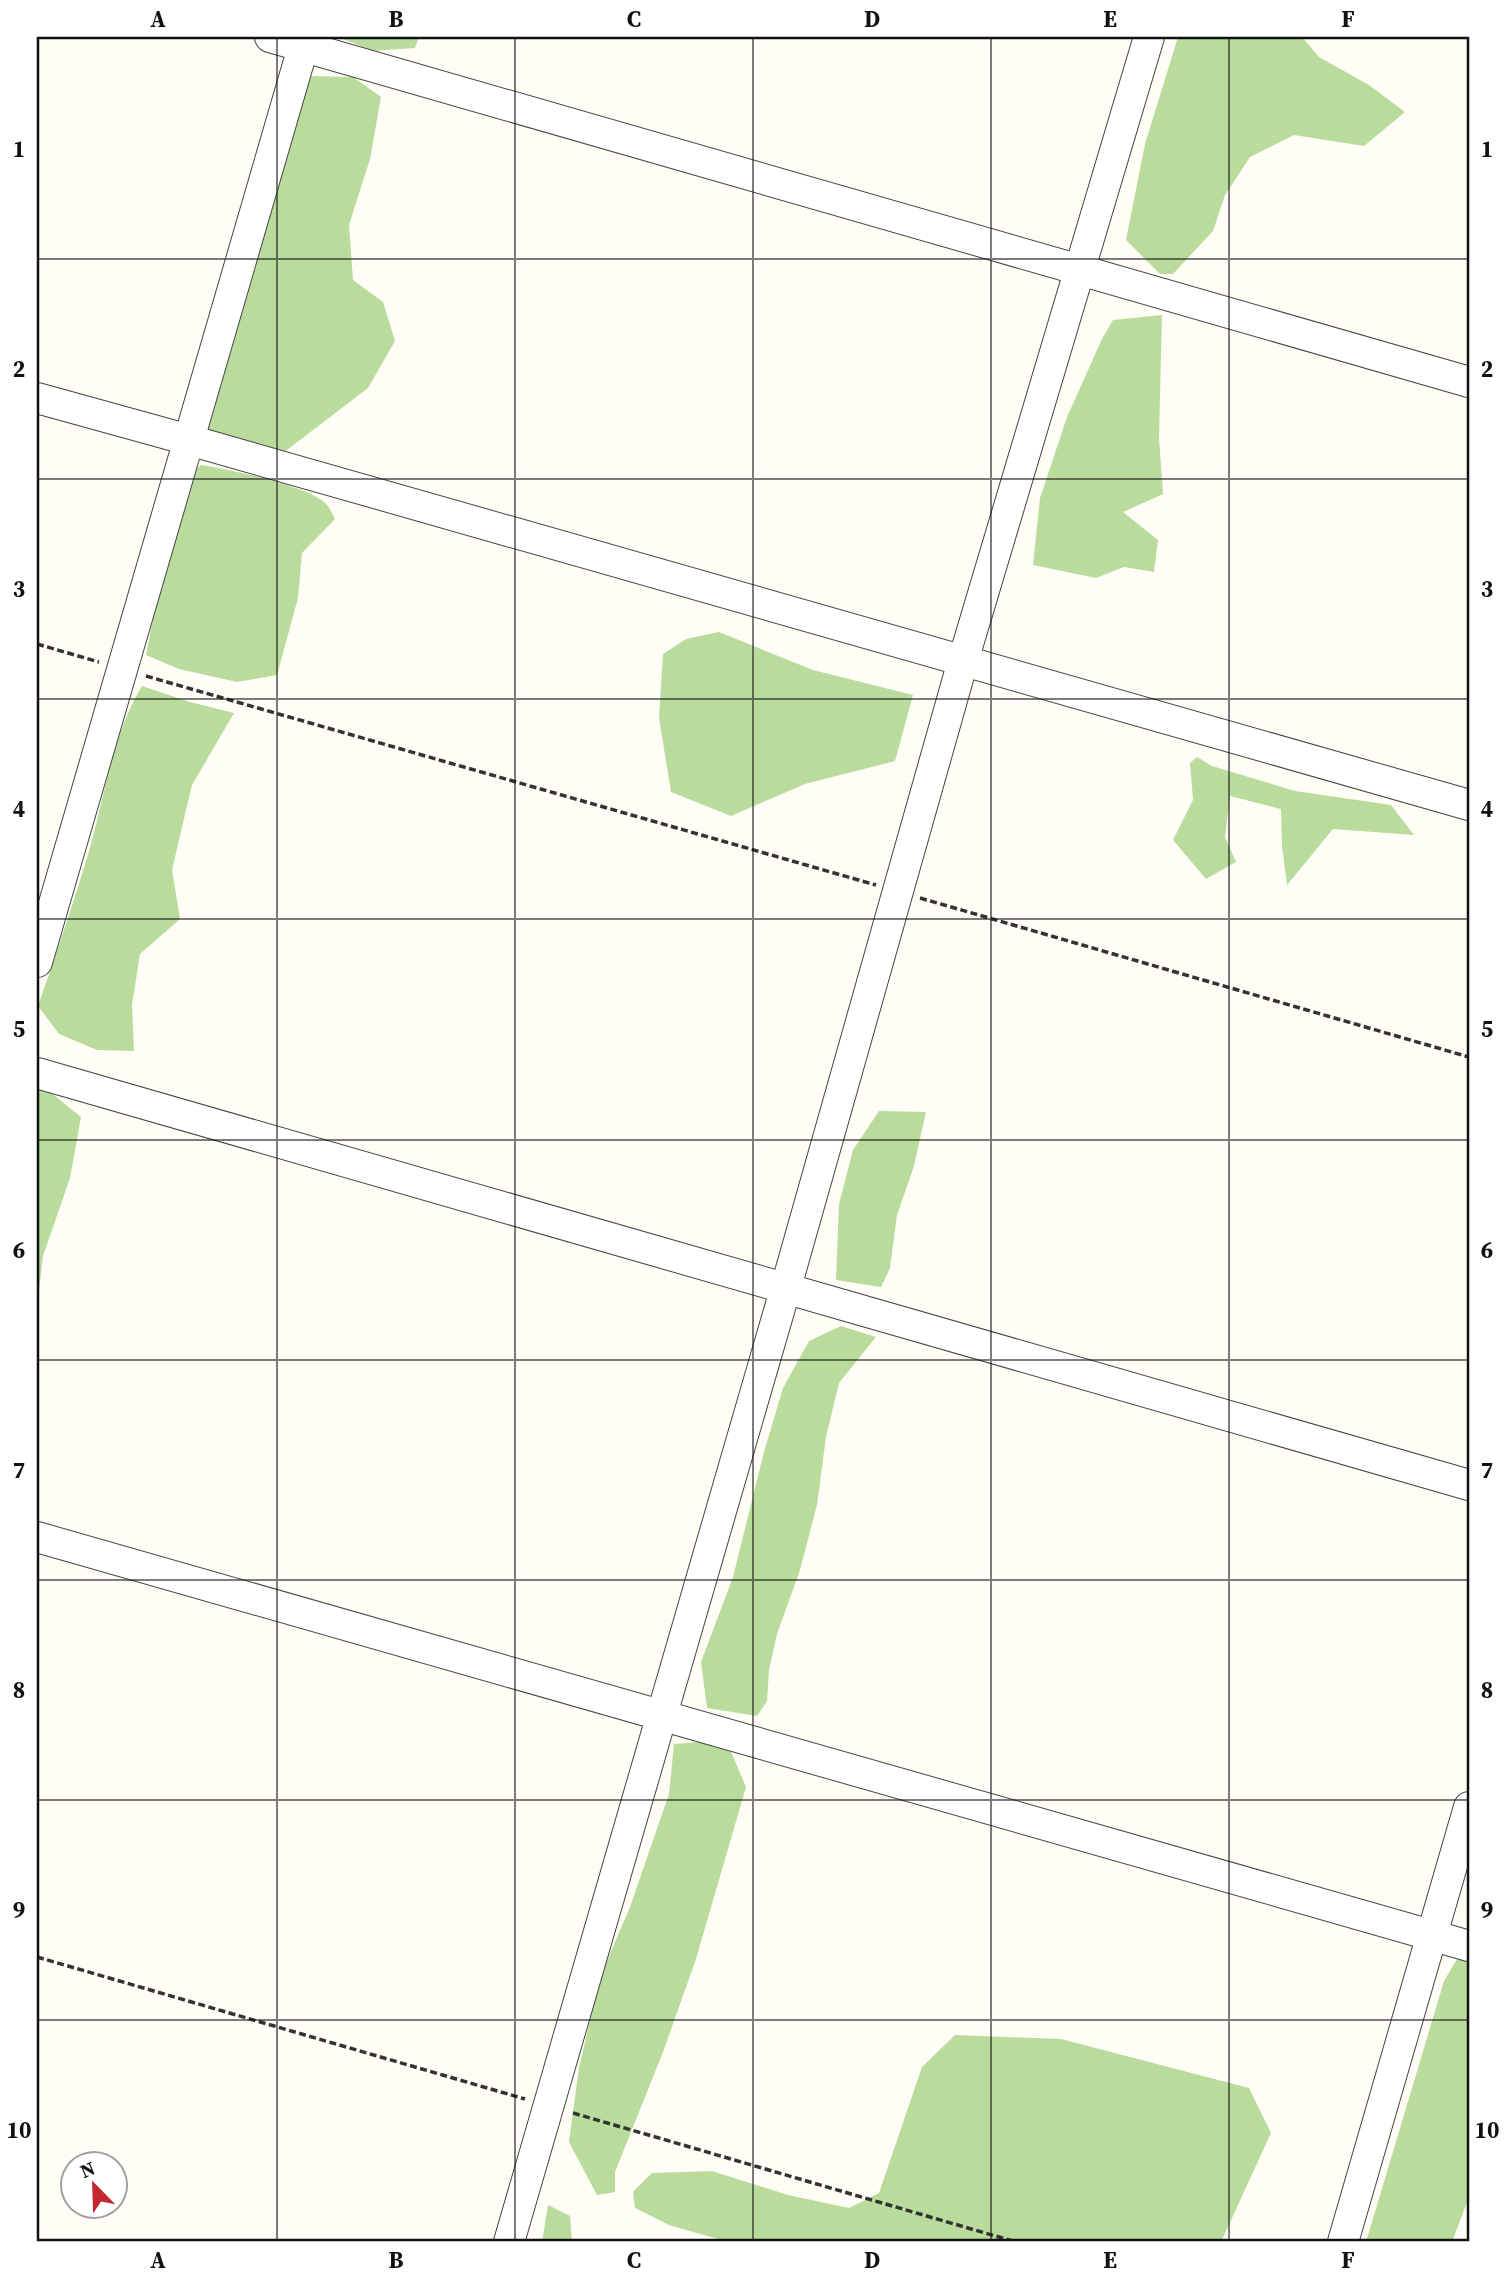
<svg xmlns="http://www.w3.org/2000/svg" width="1506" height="2279" font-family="'Source Serif 4',serif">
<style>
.forest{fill:#b9dc9c}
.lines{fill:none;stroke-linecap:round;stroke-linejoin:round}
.minor-casing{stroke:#444;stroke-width:32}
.path{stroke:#333;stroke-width:3.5;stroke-dasharray:7 3.5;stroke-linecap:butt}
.minor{stroke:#fff;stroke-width:30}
.grid{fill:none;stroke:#111;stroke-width:2;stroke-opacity:0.55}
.neatline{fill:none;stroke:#111;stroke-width:2.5}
.grid-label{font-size:23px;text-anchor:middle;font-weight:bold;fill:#111}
</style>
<rect width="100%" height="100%" fill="#fffdf5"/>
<g class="forest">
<polygon points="339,37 419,37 415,48 372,51"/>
<polygon points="1178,37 1302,37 1319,57 1369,85 1405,112 1364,146 1294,135 1250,157 1225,195 1213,231 1173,274 1160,274 1126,240 1145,144"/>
<polygon points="307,76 353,77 381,97 370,159 349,225 353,280 383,302 395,341 368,388 283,453 197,434"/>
<polygon points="1162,315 1159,438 1163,494 1123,512 1158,540 1154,572 1124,567 1096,578 1033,565 1040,498 1067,417 1102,339 1113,320"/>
<path d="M201 465C227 469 311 486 327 505 330 509 333 515 335 519L302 553 298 598 277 675 237 682 179 669 146 655 156 604 188 476Z"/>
<polygon points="719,632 813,670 913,695 895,761 805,784 731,816 671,792 659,718 663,654 686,639"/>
<path d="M142 686 190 702 234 713 192 785 182 827 172 870 180 919 140 954 132 1005 134 1051 97 1050 59 1034 38 1006C56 954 74 902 90 848 105 793 112 736 142 686Z"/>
<polygon points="1197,757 1212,766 1295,791 1391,805 1414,835 1333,829 1287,885 1282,846 1281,809 1230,796 1225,837 1236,862 1206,879 1173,840 1193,800 1190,763"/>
<polygon points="44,1087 81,1117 70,1178 43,1256 37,1307 37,1090"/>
<polygon points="879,1111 926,1112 914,1166 897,1215 890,1268 881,1287 836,1280 839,1204 853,1150"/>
<polygon points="841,1326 876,1337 839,1383 826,1437 817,1505 800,1570 777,1634 769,1670 767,1701 757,1716 707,1708 701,1662 733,1577 764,1452 783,1388 809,1341"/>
<polygon points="726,1740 746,1787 696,1959 663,2052 615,2172 615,2192 597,2195 569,2142 579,2068 600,1977 630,1907 669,1794 674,1744"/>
<polygon points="1459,1956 1469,1959 1469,2197 1452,2242 1366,2242 1444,1981"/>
<polygon points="955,2035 1061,2039 1249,2088 1271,2133 1221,2242 728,2242 669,2225 635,2208 633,2192 652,2173 712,2171 788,2195 849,2208 879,2193 922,2067"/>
<polygon points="548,2205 570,2216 572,2242 542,2242"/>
</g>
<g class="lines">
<defs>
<g id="minor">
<polyline points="270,37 1469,382"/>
<polyline points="37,398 189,440 1469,805"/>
<polyline points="37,962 306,37"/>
<polyline points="37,1073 1469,1485"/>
<polyline points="37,1537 1469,1946"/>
<polyline points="509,2242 786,1287 963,661 1149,37"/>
<polyline points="1343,2242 1469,1807"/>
</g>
</defs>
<use href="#minor" class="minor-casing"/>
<g class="path">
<polyline points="37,644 99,662"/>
<polyline points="146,676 876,885"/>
<polyline points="920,898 1469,1057"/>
<polyline points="37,1957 525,2099"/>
<polyline points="573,2113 1016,2242"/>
</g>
<use href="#minor" class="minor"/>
</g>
<path class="grid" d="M277 37V2242M515 37V2242M753 37V2242M991 37V2242M1229 37V2242M37 259H1469M37 479H1469M37 699H1469M37 919H1469M37 1140H1469M37 1360H1469M37 1580H1469M37 1800H1469M37 2020H1469"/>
<rect width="1506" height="2279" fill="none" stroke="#ffffff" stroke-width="77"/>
<g transform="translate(94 2185) rotate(337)"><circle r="33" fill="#ffffff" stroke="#a0a0a0" stroke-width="2"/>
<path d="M0-5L12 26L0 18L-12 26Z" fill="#c4262e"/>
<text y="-10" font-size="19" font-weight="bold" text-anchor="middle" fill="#111111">N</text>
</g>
<rect x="38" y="38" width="1430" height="2202" class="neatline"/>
<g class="grid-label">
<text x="158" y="27">A</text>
<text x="396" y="27">B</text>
<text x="634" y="27">C</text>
<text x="872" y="27">D</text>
<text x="1110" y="27">E</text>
<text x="1348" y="27">F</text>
<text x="19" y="157">1</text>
<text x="1487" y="157">1</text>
<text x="19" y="377">2</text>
<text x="1487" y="377">2</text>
<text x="19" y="597">3</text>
<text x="1487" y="597">3</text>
<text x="19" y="817">4</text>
<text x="1487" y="817">4</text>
<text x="19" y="1037">5</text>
<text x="1487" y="1037">5</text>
<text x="19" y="1258">6</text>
<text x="1487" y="1258">6</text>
<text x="19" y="1478">7</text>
<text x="1487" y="1478">7</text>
<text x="19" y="1698">8</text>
<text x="1487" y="1698">8</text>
<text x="19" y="1918">9</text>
<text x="1487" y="1918">9</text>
<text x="19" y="2138">10</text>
<text x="1487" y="2138">10</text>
<text x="158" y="2268">A</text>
<text x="396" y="2268">B</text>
<text x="634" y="2268">C</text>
<text x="872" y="2268">D</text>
<text x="1110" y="2268">E</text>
<text x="1348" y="2268">F</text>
</g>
</svg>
